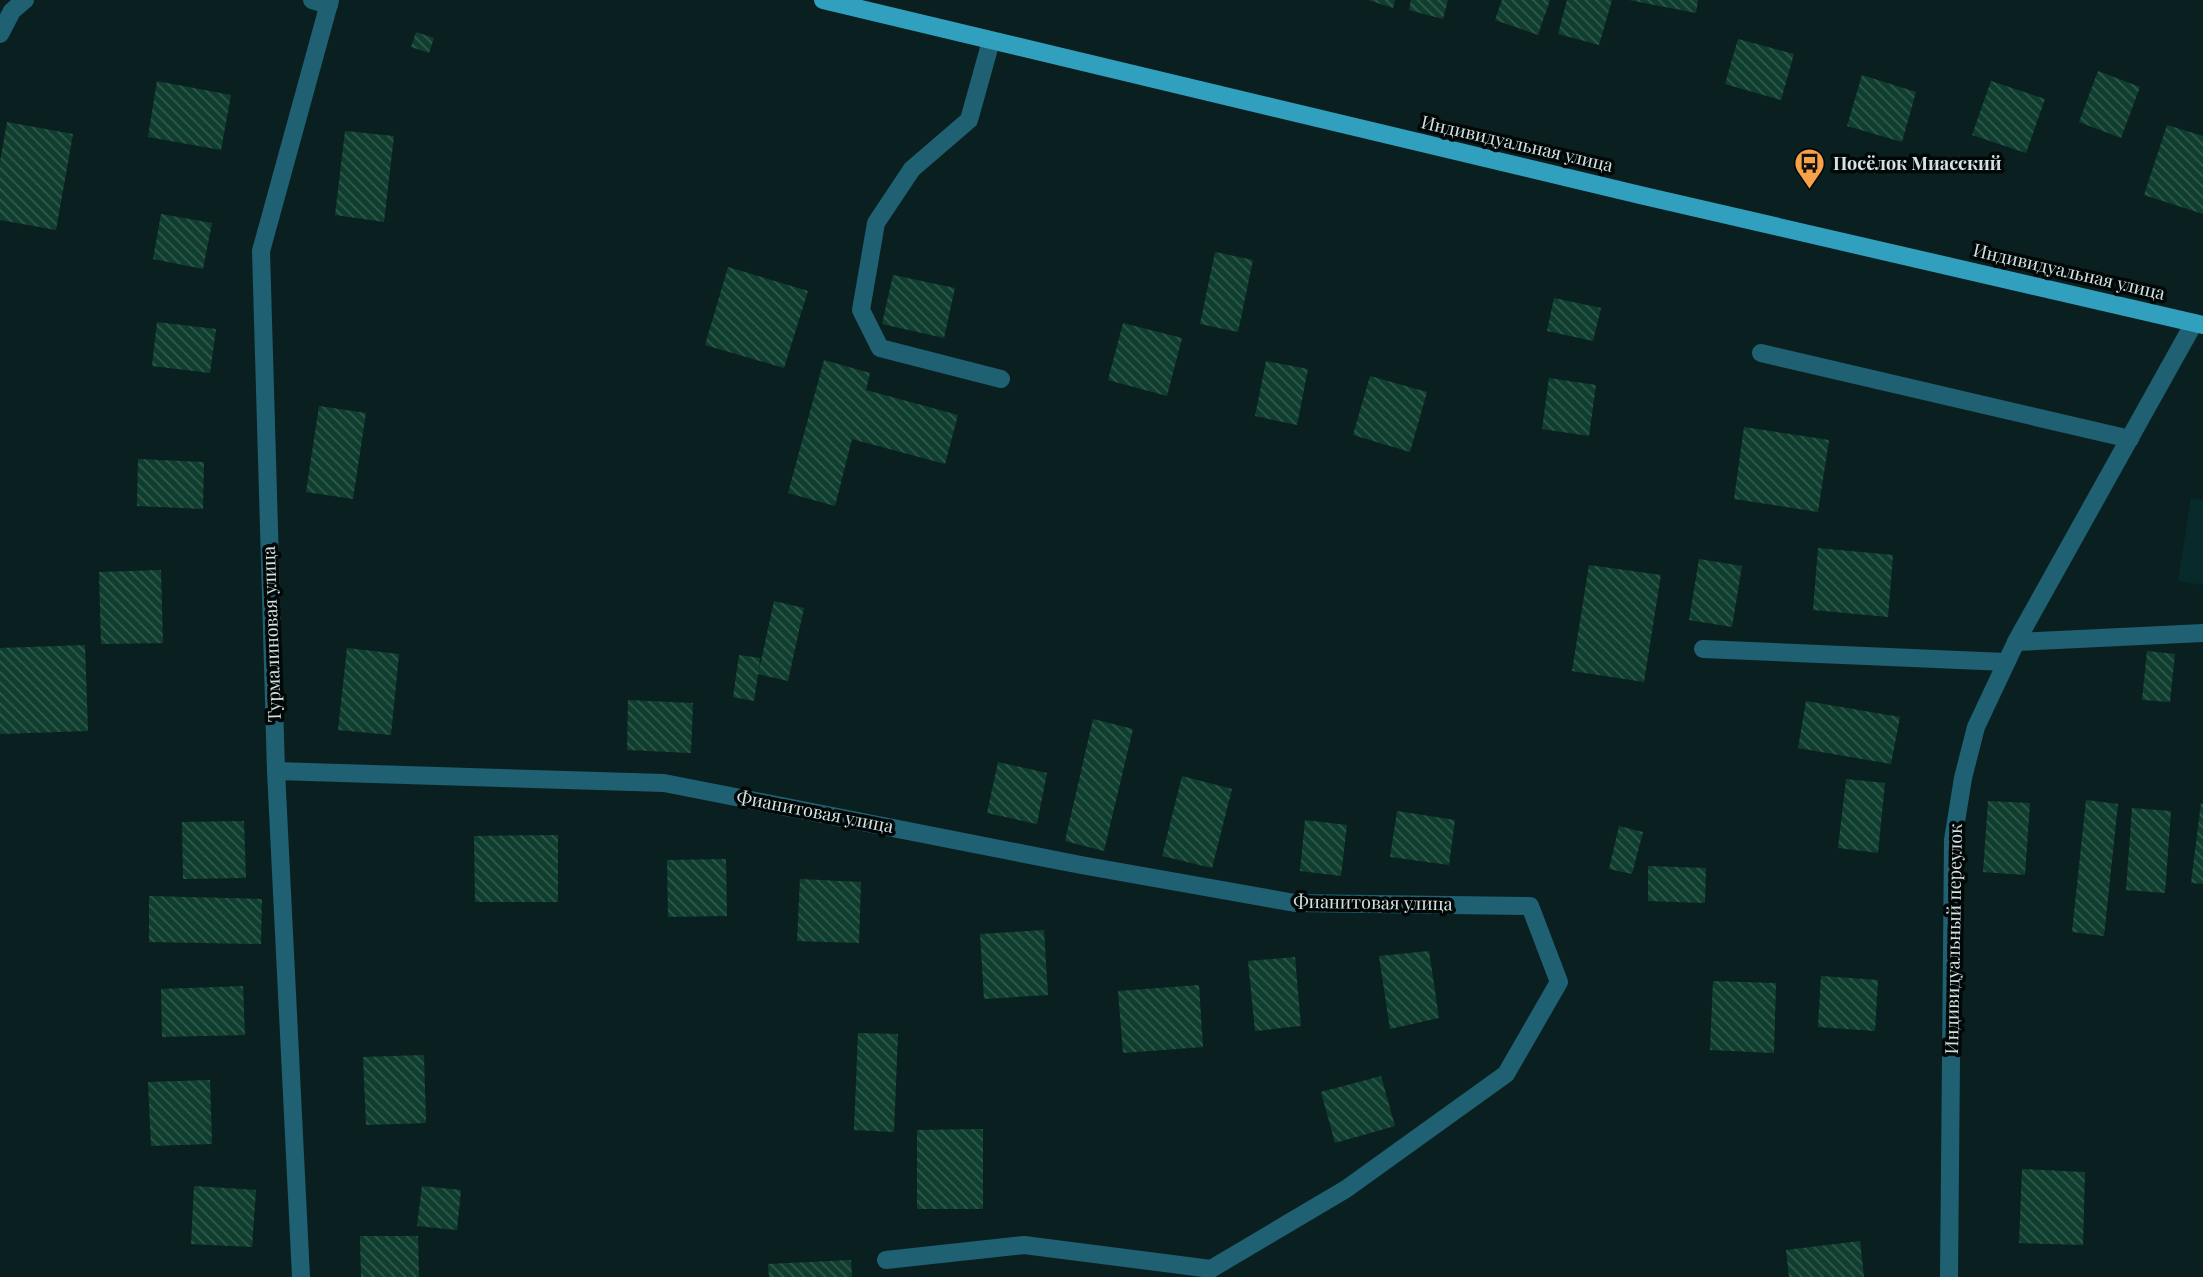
<svg xmlns="http://www.w3.org/2000/svg" width="2203" height="1277" font-family="'Playfair Display',serif">
<style>
.built{fill:#082a2a}
.building{fill:url(#building-back-hatch)}
.lines{fill:none;stroke-linecap:round;stroke-linejoin:round}
.minor{stroke:#1f6072;stroke-width:18}
.major{stroke:#31a0be;stroke-width:18}
.labels{text-anchor:middle;stroke-width:7;stroke-linejoin:round;paint-order:stroke}
.street-label{font-size:18px;fill:#d4e2e1;stroke:#020808}
.poi-label{font-size:18px;font-weight:bold;fill:#d4e2e1;stroke:#020808;text-anchor:start}
</style>
<defs>
<pattern id="building-back-hatch" width="6" height="6" patternUnits="userSpaceOnUse" patternTransform="scale(1.75)"><rect width="6" height="6" fill="#0f3e2f"/><path d="M-1 5l2 2M0 0l6 6M5-1l2 2" fill="none" stroke="#315a4d"/></pattern>
</defs>
<rect width="100%" height="100%" fill="#0a2020"/>
<polygon class="built" points="2191,498 2203,500 2203,585 2178,581"/>
<g class="building">
<polygon points="1368,0 1395,0 1393,8"/>
<polygon points="1411,0 1448,0 1443,19 1409,10"/>
<polygon points="1502,0 1550,0 1538,35 1495,20"/>
<polygon points="1567,0 1612,0 1599,45 1558,34"/>
<polygon points="1629,0 1698,0 1696,13"/>
<polygon points="416,32 434,38 429,53 411,47"/>
<polygon points="1738,39 1794,54 1781,100 1725,84"/>
<polygon points="2098,71 2140,87 2121,138 2079,122"/>
<polygon points="1862,75 1916,92 1902,142 1847,126"/>
<polygon points="157,81 231,95 221,150 148,137"/>
<polygon points="1991,81 2045,99 2026,153 1972,135"/>
<polygon points="7,122 73,134 56,230 0,220 0,162"/>
<polygon points="2167,125 2203,136 2203,214 2144,195"/>
<polygon points="345,131 394,136 384,222 335,215"/>
<polygon points="161,214 212,223 203,269 153,259"/>
<polygon points="1215,252 1253,260 1238,332 1200,324"/>
<polygon points="728,267 808,291 784,368 705,345"/>
<polygon points="893,275 955,288 944,338 882,324"/>
<polygon points="1554,298 1601,308 1593,341 1547,331"/>
<polygon points="157,322 216,329 210,373 152,366"/>
<polygon points="1123,323 1182,338 1167,396 1108,380"/>
<polygon points="824,360 870,373 866,390 958,415 945,464 852,439 835,506 788,493"/>
<polygon points="1266,361 1308,369 1297,425 1255,416"/>
<polygon points="1370,376 1427,392 1410,452 1353,435"/>
<polygon points="1549,378 1596,385 1589,436 1542,429"/>
<polygon points="319,406 366,413 353,499 306,492"/>
<polygon points="1744,427 1829,440 1818,512 1734,499"/>
<polygon points="138,459 204,462 203,509 137,506"/>
<polygon points="1818,548 1893,555 1888,617 1813,610"/>
<polygon points="1699,559 1742,566 1732,627 1689,620"/>
<polygon points="1589,565 1661,575 1644,682 1572,671"/>
<polygon points="161,570 163,643 101,644 99,572"/>
<polygon points="774,601 804,608 788,681 758,674 754,701 733,697 739,655 760,658 759,670"/>
<polygon points="85,645 88,731 0,734 0,648"/>
<polygon points="347,648 399,654 391,735 338,730"/>
<polygon points="2147,651 2175,654 2170,702 2142,700"/>
<polygon points="628,700 693,703 691,753 627,750"/>
<polygon points="1806,701 1900,717 1891,764 1798,748"/>
<polygon points="1093,719 1133,729 1104,851 1065,841"/>
<polygon points="998,762 1047,773 1037,824 987,813"/>
<polygon points="1182,776 1232,789 1212,868 1162,856"/>
<polygon points="1846,779 1885,783 1878,853 1838,848"/>
<polygon points="2086,800 2118,804 2104,936 2072,932"/>
<polygon points="1988,801 2030,803 2025,875 1983,872"/>
<polygon points="2201,803 2203,804 2203,884 2191,883"/>
<polygon points="2132,808 2171,811 2165,893 2126,890"/>
<polygon points="1397,811 1455,820 1449,865 1390,857"/>
<polygon points="1305,820 1347,825 1341,876 1300,871"/>
<polygon points="244,821 246,878 183,879 182,822"/>
<polygon points="1619,826 1643,832 1632,874 1609,869"/>
<polygon points="558,835 558,902 475,902 474,836"/>
<polygon points="726,859 727,916 668,917 667,860"/>
<polygon points="1648,866 1706,868 1705,903 1648,901"/>
<polygon points="800,879 861,882 859,943 797,941"/>
<polygon points="149,896 262,899 261,944 149,942"/>
<polygon points="1044,930 1048,995 984,999 980,934"/>
<polygon points="1429,951 1439,1018 1390,1029 1379,956"/>
<polygon points="1295,957 1301,1026 1255,1031 1248,961"/>
<polygon points="1821,976 1878,980 1875,1031 1818,1027"/>
<polygon points="1713,981 1776,983 1774,1053 1710,1050"/>
<polygon points="1199,985 1203,1047 1123,1053 1118,991"/>
<polygon points="243,986 245,1035 162,1037 161,989"/>
<polygon points="858,1033 898,1034 894,1132 854,1130"/>
<polygon points="424,1055 426,1123 366,1125 363,1057"/>
<polygon points="1381,1076 1395,1126 1335,1143 1321,1092"/>
<polygon points="210,1080 212,1144 151,1146 148,1082"/>
<polygon points="983,1129 983,1209 917,1209 917,1130"/>
<polygon points="2022,1169 2085,1172 2083,1245 2019,1243"/>
<polygon points="194,1186 256,1190 252,1247 191,1244"/>
<polygon points="422,1186 461,1190 457,1230 417,1226"/>
<polygon points="360,1236 418,1236 419,1277 361,1277"/>
<polygon points="1860,1241 1864,1277 1789,1277 1786,1250"/>
<polygon points="851,1260 852,1277 769,1277 768,1264"/>
</g>
<g class="lines">
<g class="minor">
<polyline points="312,0 329,5"/>
<polyline points="0,34 12,11 25,0"/>
<polyline points="991,41 969,120 912,169 876,223 861,310 880,348 1001,379"/>
<polyline points="1761,353 2130,439"/>
<polyline points="2016,642 2203,633"/>
<polyline points="1703,649 2006,662"/>
<polyline points="276,771 664,783 1081,865 1295,903 1530,906 1559,982 1506,1074 1346,1189 1211,1269 1024,1245 886,1260"/>
<polyline points="301,1277 276,771 261,251 330,0"/>
<polyline points="1949,1277 1953,840 1963,778 1976,727 2016,642 2194,323"/>
</g>
<polyline class="major" points="823,0 1640,195 2203,325"/>
</g>
<defs>
<symbol id="bus-pin" viewBox="-11 -11 22 30"><path d="M0 17L-7.5 6A9.5 9.5 0 1 1 7.5 6Z" fill="#f7a248" stroke="#020808"/><path d="M-5-6H5V4H4V6H2V4H-2V6H-4V4H-5ZM-3.5-4V0h7V-4ZM-3.5 1.2v1.5H-2V1.2ZM2 1.2v1.5H3.5V1.2Z" fill="#111"/></symbol>
</defs>
<g fill-rule="evenodd">
<use href="#bus-pin" x="1792" y="146" width="35" height="47"/>
</g>
<g class="labels">
<g class="street-label">
<text transform="translate(1517 144) rotate(13)" y="6">Индивидуальная улица</text>
<text transform="translate(2069 272) rotate(13)" y="6">Индивидуальная улица</text>
<text transform="translate(272 634) rotate(-92)" y="6">Турмалиновая улица</text>
<text transform="translate(815 812) rotate(11)" y="6">Фианитовая улица</text>
<text transform="translate(1373 903) rotate(1)" y="6">Фианитовая улица</text>
<text transform="translate(1954 939) rotate(-89)" y="6">Индивидуальный переулок</text>
</g>
<g class="poi-label">
<text x="1833" y="170">Посёлок Миасский</text>
</g>
</g>
</svg>
